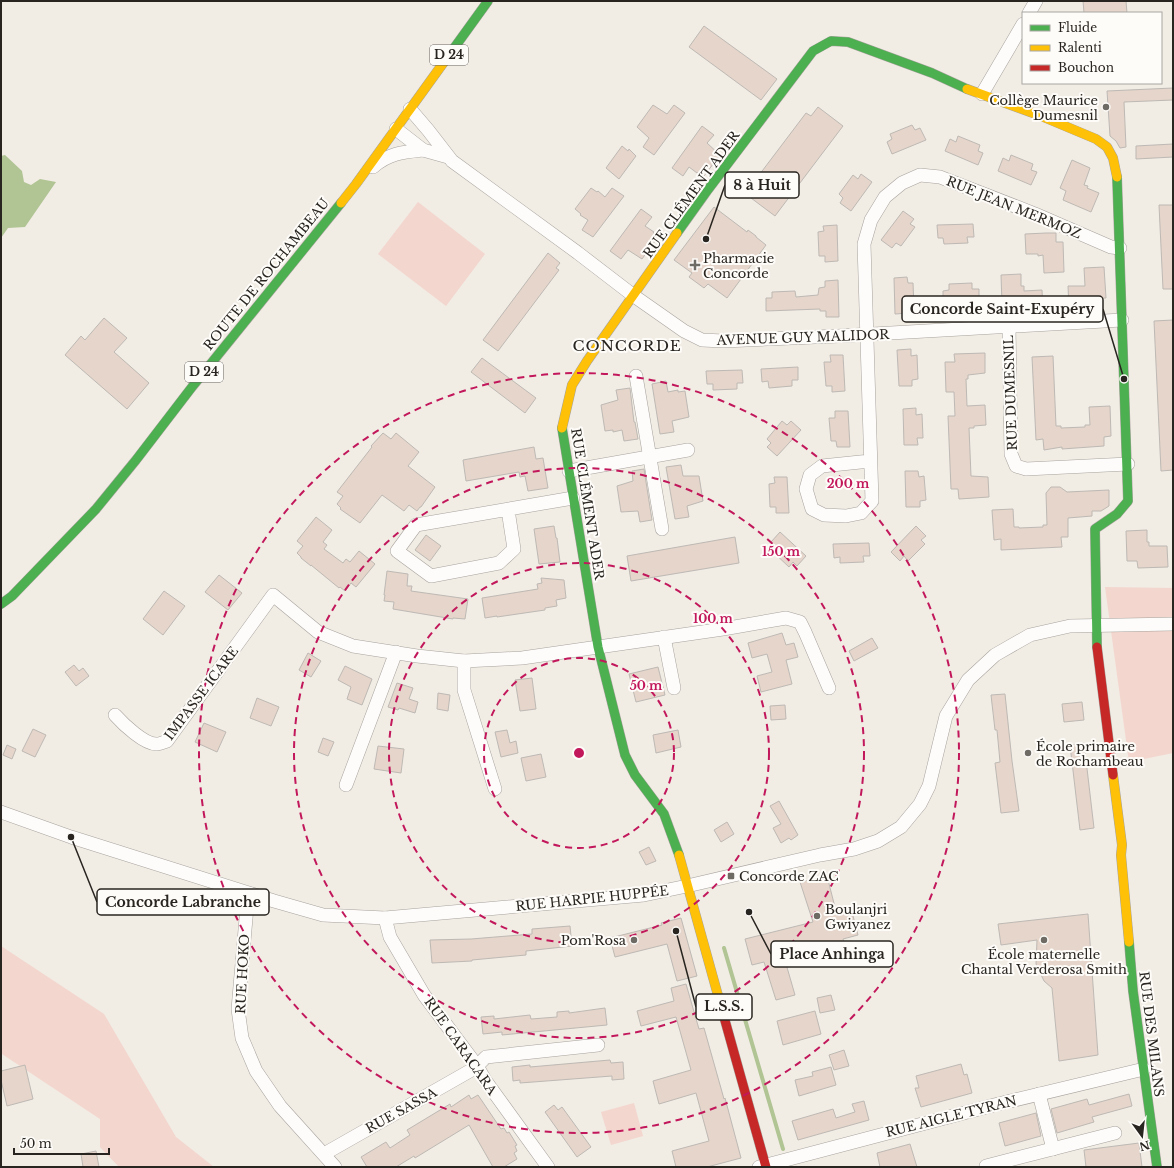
<svg xmlns="http://www.w3.org/2000/svg" width="1174" height="1168" font-family="'Libre Baskerville',serif">
<style>
.green{fill:#f3d6ce}
.water{fill:#b1c494}
.lines{fill:none;stroke-linecap:round;stroke-linejoin:round}
.stream{stroke:#b1c494;stroke-width:4}
.building{fill:#e5d5ca;stroke:#beb9b4}
.street-casing{stroke:#a7a39d;stroke-width:14}
.fast-casing{stroke:#a7a39d;stroke-width:10}
.slow-casing{stroke:#a7a39d;stroke-width:10}
.jam-casing{stroke:#a7a39d;stroke-width:10}
.street{stroke:#fdfcfb;stroke-width:13}
.fast{stroke:#4caf50;stroke-width:9}
.slow{stroke:#ffc107;stroke-width:9}
.jam{stroke:#c62828;stroke-width:9}
.ring{fill:none;stroke:#c2185b;stroke-width:2;stroke-dasharray:7 5}
.poi-dot{fill:#6e6a64;stroke:#fefcf9;stroke-width:1.5}
.labels{text-anchor:middle;stroke-width:4;stroke-linejoin:round;paint-order:stroke}
.shield{fill:#fefcf9;stroke:#686560;stroke-width:1}
.shield-label{font-size:12px;font-weight:bold;fill:#28241f}
.poi-label{font-size:13px;fill:#28241f;stroke:#fefcf9;text-anchor:start}
.street-label{font-size:13px;fill:#28241f;stroke:#fefcf9}
.quarter-label{font-size:15px;letter-spacing:1px;fill:#28241f;stroke:#fefcf9}
.centre{fill:#c2185b;stroke:#fefcf9;stroke-width:2}
.ring-label{font-size:12px;text-anchor:middle;font-weight:bold;fill:#c2185b;stroke:#fefcf9;stroke-width:4;stroke-linejoin:round;paint-order:stroke}
.leader{fill:none;stroke:#28241f;stroke-width:1.5}
.callout-dot{fill:#28241f;stroke:#fefcf9;stroke-width:1.5}
.callout{fill:#fefcf9;stroke:#28241f;stroke-width:1.5}
.callout-label{font-size:14px;text-anchor:middle;font-weight:bold;fill:#28241f}
</style>
<rect width="100%" height="100%" fill="#f1ece4"/>
<g class="green">
<polygon points="418,202 485,254 446,306 378,254"/>
<polygon points="1105,587 1173,588 1173,753 1129,762"/>
<polygon points="1,946 104,1014 176,1137 214,1167 119,1167 100,1147 100,1119 2,1054 1,1051"/>
<polygon points="634,1103 643,1136 611,1145 601,1112"/>
</g>
<polygon class="water" points="5,155 22,171 24,182 31,185 40,179 56,182 25,227 8,228 1,238 1,156"/>
<g class="lines">
<polyline class="stream" points="724,948 783,1149"/>
</g>
<g class="building">
<polygon points="1083,1 1126,1 1127,13 1084,13"/>
<polygon points="704,26 777,79 761,100 689,47"/>
<polygon points="1173,88 1173,100 1124,102 1126,147 1120,148 1116,141 1110,136 1107,91"/>
<polygon points="653,105 667,114 674,105 685,113 654,155 643,147 649,138 637,127"/>
<polygon points="818,107 843,126 775,216 751,198 752,195 747,191 806,113 811,116"/>
<polygon points="912,125 915,130 920,128 926,140 892,154 887,142 892,139 890,134"/>
<polygon points="702,126 714,135 707,143 720,155 704,176 698,172 697,173 689,167 683,176 672,168"/>
<polygon points="958,136 980,145 978,151 983,153 978,165 945,151 950,139 956,142"/>
<polygon points="1173,144 1173,157 1136,159 1136,146"/>
<polygon points="622,146 628,151 629,149 636,156 619,179 606,168"/>
<polygon points="1011,155 1033,164 1031,170 1037,172 1031,185 998,171 1003,158 1009,161"/>
<polygon points="1072,160 1090,168 1084,185 1088,186 1087,188 1099,193 1091,212 1063,200 1066,191 1060,188"/>
<polygon points="861,174 872,182 851,211 840,203 843,198 839,194 853,175 858,179"/>
<polygon points="591,188 597,192 598,191 605,197 612,188 624,196 593,237 582,230 588,220 580,215 581,214 575,209"/>
<polygon points="1159,205 1173,205 1173,289 1163,289"/>
<polygon points="714,207 747,232 748,230 756,236 756,237 766,245 727,298 708,284 704,288 689,277 692,273 674,260"/>
<polygon points="641,209 652,217 645,226 654,232 653,233 658,237 642,259 628,250 621,259 610,251"/>
<polygon points="903,211 914,219 910,224 915,227 901,246 896,243 892,248 881,240"/>
<polygon points="973,224 974,237 967,237 968,243 944,244 943,238 938,238 937,225"/>
<polygon points="837,225 838,261 825,262 825,256 819,256 818,232 824,231 823,226"/>
<polygon points="1046,233 1056,233 1056,242 1063,242 1064,272 1044,273 1043,255 1038,256 1038,254 1026,254 1025,234"/>
<polygon points="548,253 560,263 556,268 559,270 498,351 483,340"/>
<polygon points="1104,267 1106,298 1099,298 1099,308 1069,309 1068,286 1085,286 1084,268"/>
<polygon points="1021,274 1021,286 1024,286 1024,291 1042,290 1043,311 1012,312 1012,305 1002,305 1001,275"/>
<polygon points="907,277 908,283 913,283 914,307 908,307 909,313 895,314 894,278"/>
<polygon points="838,280 839,317 826,317 826,311 820,311 820,309 766,311 766,298 772,298 772,292 795,291 796,297 818,295 819,288 825,287 825,281"/>
<polygon points="972,283 972,289 979,289 979,302 943,303 943,291 949,290 949,284"/>
<polygon points="104,318 127,338 114,352 149,383 127,409 65,355 81,336 85,340"/>
<polygon points="1173,320 1173,470 1161,471 1154,321"/>
<polygon points="911,349 911,356 917,355 918,379 912,380 912,386 899,386 897,350"/>
<polygon points="985,353 985,373 968,375 968,379 966,379 967,406 985,405 986,425 974,426 974,428 969,428 971,476 988,477 989,497 959,499 958,489 951,489 948,416 955,416 954,392 946,392 945,362 955,362 954,354"/>
<polygon points="830,355 843,355 845,391 832,392 832,386 826,386 824,362 831,362"/>
<polygon points="1053,356 1056,426 1061,426 1061,428 1085,427 1085,425 1090,425 1089,407 1110,406 1111,436 1104,437 1104,446 1062,449 1062,447 1044,450 1043,439 1036,440 1032,357"/>
<polygon points="482,358 536,398 525,413 471,372"/>
<polygon points="798,367 798,380 792,380 792,386 769,388 768,381 762,382 761,369"/>
<polygon points="742,370 743,383 737,383 737,389 713,390 713,384 707,384 706,371"/>
<polygon points="666,381 668,392 678,390 678,392 685,391 689,417 672,421 674,432 660,434 652,384"/>
<polygon points="630,388 634,422 635,422 638,439 624,441 622,430 613,432 613,430 605,431 601,405 618,400 616,390"/>
<polygon points="916,408 916,415 922,414 923,438 917,438 918,445 904,445 903,409"/>
<polygon points="835,411 848,411 850,447 837,447 836,441 831,441 829,418 835,418"/>
<polygon points="782,421 787,425 791,421 801,430 777,456 767,447 771,443 767,439"/>
<polygon points="383,433 391,439 396,433 419,452 408,466 435,487 421,507 420,507 417,511 409,505 404,511 382,495 360,523 340,509 341,508 337,504 343,496 337,492 372,447 371,446"/>
<polygon points="534,447 536,459 543,458 548,488 528,491 525,476 520,477 519,472 466,481 463,460"/>
<polygon points="681,465 683,476 699,476 703,501 687,506 689,517 675,519 666,467"/>
<polygon points="644,469 652,520 640,522 638,511 621,512 617,486 633,481 632,471"/>
<polygon points="905,471 918,471 919,477 924,476 926,500 920,501 920,507 906,507"/>
<polygon points="774,477 787,477 789,513 776,513 776,507 770,507 769,484 775,483"/>
<polygon points="1051,487 1060,487 1067,492 1109,490 1109,506 1101,511 1092,511 1092,516 1068,518 1068,537 1061,537 1062,547 1001,550 1001,539 994,540 992,510 1013,509 1014,527 1019,527 1019,528 1043,527 1043,525 1047,525 1046,493"/>
<polygon points="316,517 332,530 323,542 327,545 324,549 343,563 346,559 350,562 359,551 375,564 356,587 351,583 345,591 340,587 339,588 311,565 311,566 301,558 301,557 297,553 303,546 297,541"/>
<polygon points="554,526 556,538 557,538 560,562 539,564 534,529"/>
<polygon points="916,526 926,536 921,540 925,544 908,561 904,556 900,561 891,552"/>
<polygon points="1147,530 1147,542 1149,542 1149,546 1167,546 1168,567 1138,568 1137,561 1127,561 1126,531"/>
<polygon points="780,532 806,556 797,566 793,562 789,567 771,550 775,546 771,542"/>
<polygon points="426,535 441,546 430,561 415,550"/>
<polygon points="735,537 739,563 631,581 627,556"/>
<polygon points="869,543 870,556 863,556 864,562 840,563 840,557 834,558 833,544"/>
<polygon points="387,571 408,574 407,586 412,586 411,591 468,599 465,619 453,618 453,619 393,609 394,602 384,601 385,595 384,595"/>
<polygon points="219,575 242,593 228,610 205,592"/>
<polygon points="541,578 564,580 566,598 556,600 557,606 545,608 545,610 497,617 497,616 485,618 482,598 538,589 537,584 542,583"/>
<polygon points="164,591 185,606 163,635 143,619"/>
<polygon points="782,633 786,645 794,643 798,657 786,660 792,684 761,692 757,676 772,672 767,654 752,658 748,643"/>
<polygon points="872,638 878,648 854,661 849,651"/>
<polygon points="308,653 321,661 311,677 299,670"/>
<polygon points="74,665 79,671 83,668 89,676 76,686 65,672"/>
<polygon points="345,666 372,679 362,705 347,699 351,687 338,680"/>
<polygon points="658,667 665,695 636,702 629,674"/>
<polygon points="532,678 536,709 520,711 515,680"/>
<polygon points="397,683 413,688 409,699 418,702 415,713 399,708 398,710 388,707"/>
<polygon points="438,693 450,695 448,711 437,709"/>
<polygon points="1005,694 1012,761 1019,811 1001,813 995,763 1000,762 997,730 995,730 991,695"/>
<polygon points="257,698 279,707 271,726 250,718"/>
<polygon points="1082,702 1084,720 1064,722 1062,704"/>
<polygon points="785,705 786,719 771,720 770,706"/>
<polygon points="204,723 226,732 217,752 195,742"/>
<polygon points="33,729 46,735 35,757 22,751"/>
<polygon points="507,730 510,743 516,741 518,753 501,757 495,732"/>
<polygon points="678,730 681,747 656,753 653,735"/>
<polygon points="323,738 334,742 328,756 318,752"/>
<polygon points="1084,743 1094,828 1080,830 1070,745"/>
<polygon points="7,745 16,749 12,759 3,755"/>
<polygon points="378,746 404,749 401,773 374,769"/>
<polygon points="541,754 546,777 526,781 521,758"/>
<polygon points="779,801 798,835 791,840 789,838 781,843 773,828 781,824 770,806"/>
<polygon points="727,822 734,834 721,842 714,830"/>
<polygon points="649,847 656,861 646,865 639,852"/>
<polygon points="827,876 837,915 852,912 858,935 843,939 844,942 784,957 795,995 776,1000 764,962 752,965 745,939 813,922 800,882"/>
<polygon points="1088,914 1098,1055 1059,1061 1052,988 1044,981 1036,964 1037,940 1001,945 998,924"/>
<polygon points="681,918 697,976 677,981 667,944 615,957 610,938 662,925 661,923"/>
<polygon points="570,926 572,946 526,951 526,955 472,960 472,961 432,963 430,940 471,939 532,934 532,929"/>
<polygon points="686,984 699,1029 704,1028 724,1099 725,1098 741,1158 707,1167 676,1167 672,1151 709,1141 696,1093 659,1104 653,1081 691,1070 676,1017 641,1026 637,1011 674,1001 671,988"/>
<polygon points="831,995 835,1010 820,1013 817,998"/>
<polygon points="605,1008 607,1025 502,1035 502,1032 483,1034 481,1017 494,1016 494,1019 530,1015 531,1019 557,1017 557,1012 569,1011 569,1013"/>
<polygon points="815,1011 821,1034 783,1045 777,1021"/>
<polygon points="844,1050 849,1066 834,1070 829,1055"/>
<polygon points="610,1060 611,1063 623,1062 624,1079 612,1080 612,1076 520,1083 520,1080 513,1081 512,1067 530,1065 530,1067"/>
<polygon points="961,1064 964,1075 967,1074 972,1093 921,1107 915,1088 919,1088 916,1076"/>
<polygon points="25,1065 33,1099 7,1106 1,1080 1,1071"/>
<polygon points="831,1067 836,1085 799,1096 795,1080 813,1076 812,1072"/>
<polygon points="1129,1094 1132,1106 1092,1117 1094,1122 1057,1133 1051,1109 1087,1099 1089,1105"/>
<polygon points="469,1095 471,1099 478,1095 501,1129 504,1128 507,1133 509,1132 517,1145 515,1146 517,1151 514,1153 517,1159 504,1167 493,1167 469,1125 415,1158 414,1156 396,1167 367,1167 361,1157 386,1142 390,1148 410,1135 407,1130 450,1104 451,1107"/>
<polygon points="864,1101 869,1120 798,1140 792,1121 833,1109 836,1118 855,1112 852,1104"/>
<polygon points="554,1105 558,1110 562,1107 591,1147 577,1157 545,1112"/>
<polygon points="1036,1113 1041,1136 1005,1146 999,1123"/>
<polygon points="1139,1143 1142,1167 1086,1167 1084,1150"/>
<polygon points="910,1144 917,1167 880,1167 877,1153"/>
<polygon points="96,1151 99,1167 83,1167 81,1154"/>
</g>
<g class="lines">
<defs>
<g id="street">
<polyline points="1029,13 1036,1"/>
<polyline points="982,94 1023,24"/>
<polyline points="410,109 428,130 452,161 578,253 634,296 684,331 702,340 723,341 838,336 1122,320"/>
<polyline points="396,129 423,150 448,157"/>
<path d="M373 167C389 153 404 152 423 150"/>
<polyline points="1009,327 1011,454 1016,466 1026,469 1128,464"/>
<polyline points="636,376 662,529"/>
<polyline points="870,461 822,466 810,475 806,489 812,509 824,515 846,516 861,513 872,501 864,244 871,220 885,197 902,183 920,175 940,177 1035,214 1111,247 1120,248"/>
<polyline points="569,471 688,450"/>
<polyline points="508,510 514,549 499,563 431,576 397,551 416,525 573,498"/>
<polyline points="664,637 674,688"/>
<polyline points="464,661 464,690 495,789"/>
<path d="M115 715C123 724 145 745 157 744 160 744 164 742 167 741L273 595 318 632 353 646 417 656 464 661 522 658 723 629 786 618 800 622 805 632 829 688"/>
<polyline points="346,785 396,652"/>
<polyline points="1,812 71,837 274,901 323,915 385,918 644,895 687,886 820,855 854,849 878,841 901,827 920,804 929,786 946,716 968,680 995,655 1030,635 1070,626 1173,624"/>
<polyline points="251,894 247,907 238,1009 242,1038 256,1071 280,1106 335,1167"/>
<polyline points="385,918 390,937 424,995 477,1066 485,1080 548,1167"/>
<polyline points="1039,1094 1053,1149"/>
<polyline points="324,1154 475,1068 486,1057 598,1045"/>
<polyline points="986,1166 1115,1133"/>
<polyline points="759,1167 998,1104 1144,1069"/>
</g>
<g id="fast">
<polyline points="444,62 488,1"/>
<polyline points="677,233 707,191 813,51 831,41 848,42 932,73 967,89"/>
<polyline points="562,428 598,647 625,755 635,775 664,814 679,855"/>
<polyline points="1,604 12,596 96,509 136,460 192,387 341,203"/>
<polyline points="1097,647 1095,529 1117,514 1128,501 1117,177"/>
<polyline points="1129,942 1133,991 1157,1167"/>
</g>
<g id="slow">
<polyline points="967,89 1041,116 1096,139 1107,147 1113,158 1117,177"/>
<polyline points="341,203 356,184 444,62"/>
<polyline points="562,428 572,385 587,361 677,233"/>
<polyline points="1113,775 1122,845 1121,855 1129,942"/>
<polyline points="679,855 724,1017"/>
</g>
<g id="jam">
<polyline points="1097,647 1113,775"/>
<polyline points="724,1017 766,1167"/>
</g>
</defs>
<use href="#street" class="street-casing"/>
<use href="#fast" class="fast-casing"/>
<use href="#slow" class="slow-casing"/>
<use href="#jam" class="jam-casing"/>
<use href="#street" class="street"/>
<use href="#fast" class="fast"/>
<use href="#slow" class="slow"/>
<use href="#jam" class="jam"/>
</g>
<g class="ring">
<circle cx="579" cy="753" r="95"/>
<circle cx="579" cy="753" r="190"/>
<circle cx="579" cy="753" r="285"/>
<circle cx="579" cy="753" r="380"/>
</g>
<g class="poi-dot">
<circle cx="1106" cy="107" r="4"/>
<path d="M693 259h4v4h4v4h-4v4h-4v-4h-4v-4h4z"/>
<circle cx="1028" cy="753" r="4"/>
<rect x="727" y="872" width="8" height="8" rx="2"/>
<circle cx="817" cy="916" r="4"/>
<circle cx="634" cy="940" r="4"/>
<circle cx="1044" cy="940" r="4"/>
</g>
<g class="labels">
<g class="shield">
<rect x="430" y="45" width="38" height="20" rx="3"/>
<rect x="185" y="362" width="38" height="20" rx="3"/>
</g>
<g class="shield-label">
<text x="449" y="59">D 24</text>
<text x="204" y="376">D 24</text>
</g>
<g class="poi-label">
<text x="1098" y="105" text-anchor="end">Collège Maurice<tspan x="1098" dy="15">Dumesnil</tspan></text>
<text x="703" y="263">Pharmacie<tspan x="703" dy="15">Concorde</tspan></text>
<text x="1036" y="751">École primaire<tspan x="1036" dy="15">de Rochambeau</tspan></text>
<text x="739" y="881">Concorde ZAC</text>
<text x="825" y="914">Boulanjri<tspan x="825" dy="15">Gwiyanez</tspan></text>
<text x="626" y="945" text-anchor="end">Pom'Rosa</text>
<text x="1044" y="959" text-anchor="middle">École maternelle<tspan x="1044" dy="15">Chantal Verderosa Smith</tspan></text>
</g>
<g class="street-label">
<text transform="translate(691 194) rotate(-54)" y="5">RUE CLÉMENT ADER</text>
<text transform="translate(1014 207) rotate(22)" y="5">RUE JEAN MERMOZ</text>
<text transform="translate(266 274) rotate(-51)" y="5">ROUTE DE ROCHAMBEAU</text>
<text transform="translate(803 337) rotate(-2)" y="5">AVENUE GUY MALIDOR</text>
<text transform="translate(1010 393) rotate(-92)" y="5">RUE DUMESNIL</text>
<text transform="translate(588 504) rotate(81)" y="5">RUE CLÉMENT ADER</text>
<text transform="translate(201 693) rotate(-53)" y="5">IMPASSE ICARE</text>
<text transform="translate(592 898) rotate(-6)" y="5">RUE HARPIE HUPPÉE</text>
<text transform="translate(242 974) rotate(-87)" y="5">RUE HOKO</text>
<text transform="translate(1152 1034) rotate(83)" y="5">RUE DES MILANS</text>
<text transform="translate(461 1046) rotate(55)" y="5">RUE CARACARA</text>
<text transform="translate(401 1110) rotate(-29)" y="5">RUE SASSA</text>
<text transform="translate(951 1116) rotate(-14)" y="5">RUE AIGLE TYRAN</text>
</g>
<g class="quarter-label">
<text x="627" y="351">CONCORDE</text>
</g>
</g>
<circle cx="579" cy="753" r="6" class="centre"/>
<g class="ring-label">
<text x="848" y="488">200 m</text>
<text x="781" y="556">150 m</text>
<text x="713" y="623">100 m</text>
<text x="646" y="690">50 m</text>
</g>
<path class="leader" d="M706 239L725 185M1124 379L1103 309M71 837L97 902M749 912L771 954M676 931L696 1007"/>
<g class="callout-dot">
<circle cx="706" cy="239" r="4"/>
<circle cx="1124" cy="379" r="4"/>
<circle cx="71" cy="837" r="4"/>
<circle cx="749" cy="912" r="4"/>
<circle cx="676" cy="931" r="4"/>
</g>
<g class="callout">
<rect x="725" y="172" width="74" height="26" rx="4"/>
<rect x="902" y="296" width="201" height="26" rx="4"/>
<rect x="97" y="889" width="172" height="26" rx="4"/>
<rect x="771" y="941" width="122" height="26" rx="4"/>
<rect x="696" y="994" width="56" height="26" rx="4"/>
</g>
<g class="callout-label">
<text x="762" y="190">8 à Huit</text>
<text x="1002" y="314">Concorde Saint-Exupéry</text>
<text x="183" y="907">Concorde Labranche</text>
<text x="832" y="959">Place Anhinga</text>
<text x="724" y="1011">L.S.S.</text>
</g>
<rect width="1174" height="1168" fill="none" stroke="#28241f" stroke-width="4"/>
<rect x="1022" y="12" width="140" height="72" fill="#fefcf9" stroke="#a8a6a2"/>
<rect x="1030" y="25" width="20" height="6" fill="#4caf50" stroke="#a8a6a2"/>
<text x="1058" y="32" font-size="12" fill="#28241f">Fluide</text>
<rect x="1030" y="45" width="20" height="6" fill="#ffc107" stroke="#a8a6a2"/>
<text x="1058" y="52" font-size="12" fill="#28241f">Ralenti</text>
<rect x="1030" y="65" width="20" height="6" fill="#c62828" stroke="#a8a6a2"/>
<text x="1058" y="72" font-size="12" fill="#28241f">Bouchon</text>
<g transform="translate(1142 1136) rotate(165)" stroke="#fefcf9" stroke-width="3" paint-order="stroke">
<path d="M0-3L7 15L0 10L-7 15Z" fill="#28241f"/>
<text y="-6" font-size="11" font-weight="bold" text-anchor="middle" fill="#28241f">N</text>
</g>
<path d="M14 1148v6h95v-6" fill="none" stroke="#28241f" stroke-width="2"/>
<text x="20" y="1148" font-size="12" fill="#28241f" stroke="#fefcf9" stroke-width="3" paint-order="stroke">50 m</text>
</svg>
